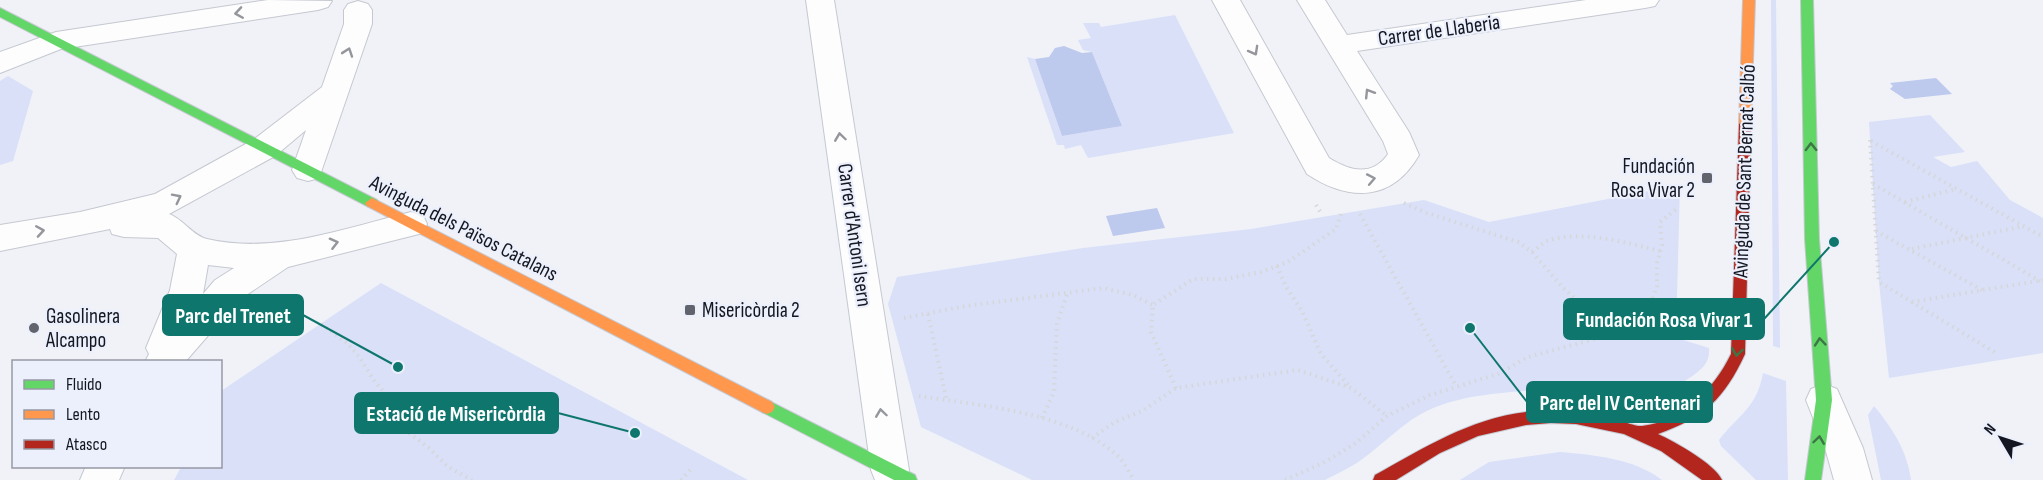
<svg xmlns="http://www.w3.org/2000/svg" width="2043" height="480" font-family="'Sofia Sans Condensed',sans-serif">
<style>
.green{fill:#d9e0f8}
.water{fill:#bdc9ed}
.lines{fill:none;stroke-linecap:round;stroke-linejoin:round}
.street-casing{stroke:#c5c8d0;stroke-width:2}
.fast-casing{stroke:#c5c8d0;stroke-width:2}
.slow-casing{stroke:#c5c8d0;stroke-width:2}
.jam-casing{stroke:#c5c8d0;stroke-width:2}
.path{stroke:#d6d7d9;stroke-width:4;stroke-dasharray:1.5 4.5;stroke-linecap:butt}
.street{fill:#fdfdfe;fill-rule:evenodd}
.fast{fill:#63d668;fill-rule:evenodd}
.slow{fill:#ff974d;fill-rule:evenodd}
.jam{fill:#b3261e;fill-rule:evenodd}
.oneway{stroke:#94969b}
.oneway2{stroke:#3c7644}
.poi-dot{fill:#61646c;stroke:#ecf0fc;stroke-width:2}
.labels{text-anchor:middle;stroke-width:4.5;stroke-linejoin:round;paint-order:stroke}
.street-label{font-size:21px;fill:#141721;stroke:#ecf0fc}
.poi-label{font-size:21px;fill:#141721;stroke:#ecf0fc;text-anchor:start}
.leader{fill:none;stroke:#0f766e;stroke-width:2}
.callout-dot{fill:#0f766e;stroke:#ecf0fc;stroke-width:2}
.callout{fill:#0f766e;stroke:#0f766e;stroke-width:2}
.callout-label{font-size:22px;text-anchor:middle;font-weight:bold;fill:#fff}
</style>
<rect width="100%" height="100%" fill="#f0f2f8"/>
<g class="green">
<polygon points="1771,0 1776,0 1780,348 1773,346"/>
<polygon points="1175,15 1234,133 1088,158 1081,145 1065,149 1064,145 1057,145 1027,57 1035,59 1062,136 1122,126 1092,52 1083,50 1078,40 1091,38 1083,23 1099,23 1101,27"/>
<polygon points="8,76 33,91 13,161 0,165 0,81"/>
<polygon points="1930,115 1965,152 1933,157 1951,167 1977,161 2010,200 2043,218 2043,353 1889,378 1879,282 1869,122"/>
<path d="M1680 185 1676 334 1680 339 1709 348C1710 363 1702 369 1691 377 1644 408 1586 387 1534 390 1501 393 1462 395 1431 409 1405 420 1384 444 1361 460 1350 468 1336 474 1325 480H1032L921 427 888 304 897 277 1083 248 1251 229 1424 200 1489 222Z"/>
<polygon points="381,283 748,480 174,480 181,467 220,466 221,391"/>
<path d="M1763 373 1786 381 1788 480H1756L1721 446 1719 440C1738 415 1757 408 1763 373Z"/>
<path d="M1874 406C1893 429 1907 451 1911 480H1881L1868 415Z"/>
<path d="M1560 452C1594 455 1633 458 1662 480H1460L1489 462Z"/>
</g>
<g class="water">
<polygon points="1064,46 1082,53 1092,52 1122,126 1062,136 1035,59 1049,57 1055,48"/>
<polygon points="1936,78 1952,94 1905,99 1890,89 1893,86 1890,83"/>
<polygon points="1157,208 1165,228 1113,236 1106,216"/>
</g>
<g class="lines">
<defs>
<g id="street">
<polygon points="268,0 332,1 328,7 318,10 61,49 0,73 0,52 56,32"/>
<polygon points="806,0 834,0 909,470 905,480 875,480 871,470"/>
<path d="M1212 0H1240L1329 158C1350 171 1372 177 1388 154L1383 141 1297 0H1325L1347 35 1586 0H1659L1655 6 1645 8 1357 51 1409 132 1419 155C1392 202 1349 202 1307 174Z"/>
<path d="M358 1 368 4 372 10V24L319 178 308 181 297 178 292 170 306 130 275 156 169 214C183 219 193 236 207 239 275 255 345 228 411 212L423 215 427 224 423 233 288 267 239 300 185 362H145L149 354 146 348 170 290 177 254 158 238 124 237 112 234 110 229 0 251V225L80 212 155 194 253 140 322 87 344 24V10L348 4ZM208 265 234 268 215 280 203 294Z"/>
<polygon points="1824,384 1837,389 1863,448 1872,480 1834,480 1825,448 1806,400 1811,389"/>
<polygon points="86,466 125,466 119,480 80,480"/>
</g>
<g id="fast">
<polygon points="1801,0 1813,0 1819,239 1832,400 1821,480 1805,480 1816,400 1805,239"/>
<polygon points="0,8 377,200 379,203 372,208 367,206 0,17"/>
<polygon points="767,400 915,475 917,480 894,480 762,412 759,407 762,402"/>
</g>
<g id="slow">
<polygon points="1743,0 1755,0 1751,124 1745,128 1739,124"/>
<polygon points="372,198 772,402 775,407 772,412 767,414 762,412 367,206 365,203"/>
</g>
<path id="jam" d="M1745 120 1751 124 1745 354C1724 399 1705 417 1658 434 1675 442 1715 464 1722 480H1702L1661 451 1624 434 1576 424 1551 423 1526 425 1478 436 1440 453 1396 480H1373L1375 475C1424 448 1469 419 1526 412 1551 409 1578 409 1603 415 1613 417 1634 427 1642 426 1683 421 1714 389 1731 354L1739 124Z"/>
</defs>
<use href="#street" class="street-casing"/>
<use href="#fast" class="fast-casing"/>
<use href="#slow" class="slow-casing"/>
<use href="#jam" class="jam-casing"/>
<g class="path">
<polyline points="1870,140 1879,282 1996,353"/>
<polyline points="1871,141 2043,237"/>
<polyline points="1873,184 2040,281"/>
<polyline points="1905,202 1956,189"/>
<polyline points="1404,203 1427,213 1518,242 1532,252 1563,288 1579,302 1632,329 1676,334"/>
<polyline points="1316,205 1321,213"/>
<polyline points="1360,214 1456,386"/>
<polyline points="1876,231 1982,290"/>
<polyline points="1912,249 2024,226"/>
<path d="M1532 252C1537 249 1542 243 1547 241 1580 229 1628 243 1660 251"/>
<polyline points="1277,266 1286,287 1302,311 1321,354 1350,387"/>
<polyline points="1912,302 2043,280"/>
<polyline points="928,314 947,402"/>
<polyline points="904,318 966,306 1103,288 1133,295 1153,305"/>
<polyline points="321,324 347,343 360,358 375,382 389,397 397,424 429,448 447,466 472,480"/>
<polyline points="1176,388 1151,332 1153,305 1193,279 1226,279 1261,272 1288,262 1336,229 1341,214"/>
<path d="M919 396C982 406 1071 412 1119 457 1125 463 1129 473 1134 480"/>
<polyline points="1042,418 1054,392 1057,323 1068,292"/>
<polyline points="1092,438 1115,422 1142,411 1176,388 1298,370 1351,388 1387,416"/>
<polyline points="681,480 690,470"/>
<polyline points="1285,480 1325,462 1356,443 1387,416 1430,395 1498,374 1528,357 1632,329 1649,308 1657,286 1657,263 1662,245 1660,222 1679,207"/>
</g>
<use href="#street" class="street"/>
<use href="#fast" class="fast"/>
<use href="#slow" class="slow"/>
<use href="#jam" class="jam"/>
</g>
<defs><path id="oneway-chevron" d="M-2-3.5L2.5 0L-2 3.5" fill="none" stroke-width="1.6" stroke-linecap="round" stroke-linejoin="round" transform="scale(1.5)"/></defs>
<g class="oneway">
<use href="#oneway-chevron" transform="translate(239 13) rotate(171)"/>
<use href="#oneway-chevron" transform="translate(1254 51) rotate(61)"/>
<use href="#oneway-chevron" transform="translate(348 52) rotate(-71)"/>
<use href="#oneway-chevron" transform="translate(1369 93) rotate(-122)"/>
<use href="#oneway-chevron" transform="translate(840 137) rotate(-98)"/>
<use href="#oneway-chevron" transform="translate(1371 179) rotate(-11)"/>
<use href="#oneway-chevron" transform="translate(177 198) rotate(-27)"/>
<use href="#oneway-chevron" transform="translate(40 231) rotate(-9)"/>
<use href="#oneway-chevron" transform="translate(334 243) rotate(-14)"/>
<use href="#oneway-chevron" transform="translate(881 413) rotate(-98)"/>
</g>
<g class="oneway2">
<use href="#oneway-chevron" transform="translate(1811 147) rotate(-91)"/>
<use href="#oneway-chevron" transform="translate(1820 342) rotate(-95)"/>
<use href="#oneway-chevron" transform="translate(1737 352) rotate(99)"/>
<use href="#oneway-chevron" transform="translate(1819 440) rotate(-82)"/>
</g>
<g class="poi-dot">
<rect x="1701" y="172" width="12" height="12" rx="3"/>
<rect x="684" y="304" width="12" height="12" rx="3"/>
<circle cx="34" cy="328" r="6"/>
</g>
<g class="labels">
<g class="street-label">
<text transform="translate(1439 30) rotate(-8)" y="7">Carrer de Llaberia</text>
<text transform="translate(1744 171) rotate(-88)" y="7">Avinguda de Sant Bernat Calbó</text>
<text transform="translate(464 228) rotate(27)" y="7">Avinguda dels Països Catalans</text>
<text transform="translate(855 235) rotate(82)" y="7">Carrer d'Antoni Isern</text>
</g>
<g class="poi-label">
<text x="1695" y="173" text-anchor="end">Fundación<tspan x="1695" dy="24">Rosa Vivar 2</tspan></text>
<text x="702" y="317">Misericòrdia 2</text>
<text x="46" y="323">Gasolinera<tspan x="46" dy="24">Alcampo</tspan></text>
</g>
</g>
<path class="leader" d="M398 367L303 315M1834 242L1764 319M1470 328L1527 402M635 433L558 413"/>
<g class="callout-dot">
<circle cx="398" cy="367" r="6"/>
<circle cx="1834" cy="242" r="6"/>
<circle cx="1470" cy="328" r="6"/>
<circle cx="635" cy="433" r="6"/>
</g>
<g class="callout">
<rect x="163" y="295" width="140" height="40" rx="6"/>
<rect x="1564" y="299" width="200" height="40" rx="6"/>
<rect x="1527" y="382" width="185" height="40" rx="6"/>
<rect x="355" y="393" width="203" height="40" rx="6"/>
</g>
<g class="callout-label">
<text x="233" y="323">Parc del Trenet</text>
<text x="1664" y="327">Fundación Rosa Vivar 1</text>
<text x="1620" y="410">Parc del IV Centenari</text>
<text x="456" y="421">Estació de Misericòrdia</text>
</g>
<rect x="12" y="360" width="210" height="108" fill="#ecf0fc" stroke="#9699a4" stroke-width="1.5"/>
<rect x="24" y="380" width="30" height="9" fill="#63d668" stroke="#9699a4" stroke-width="1.5"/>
<text x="66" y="390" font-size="18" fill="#141721">Fluido</text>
<rect x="24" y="410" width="30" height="9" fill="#ff974d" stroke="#9699a4" stroke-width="1.5"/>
<text x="66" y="420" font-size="18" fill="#141721">Lento</text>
<rect x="24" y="440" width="30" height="9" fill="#b3261e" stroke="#9699a4" stroke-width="1.5"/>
<text x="66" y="450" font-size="18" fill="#141721">Atasco</text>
<g transform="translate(2001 438) rotate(309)" stroke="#ecf0fc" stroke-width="4.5" paint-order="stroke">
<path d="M0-4.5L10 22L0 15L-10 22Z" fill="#141721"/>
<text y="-9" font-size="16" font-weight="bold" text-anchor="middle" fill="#141721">N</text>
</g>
</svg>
